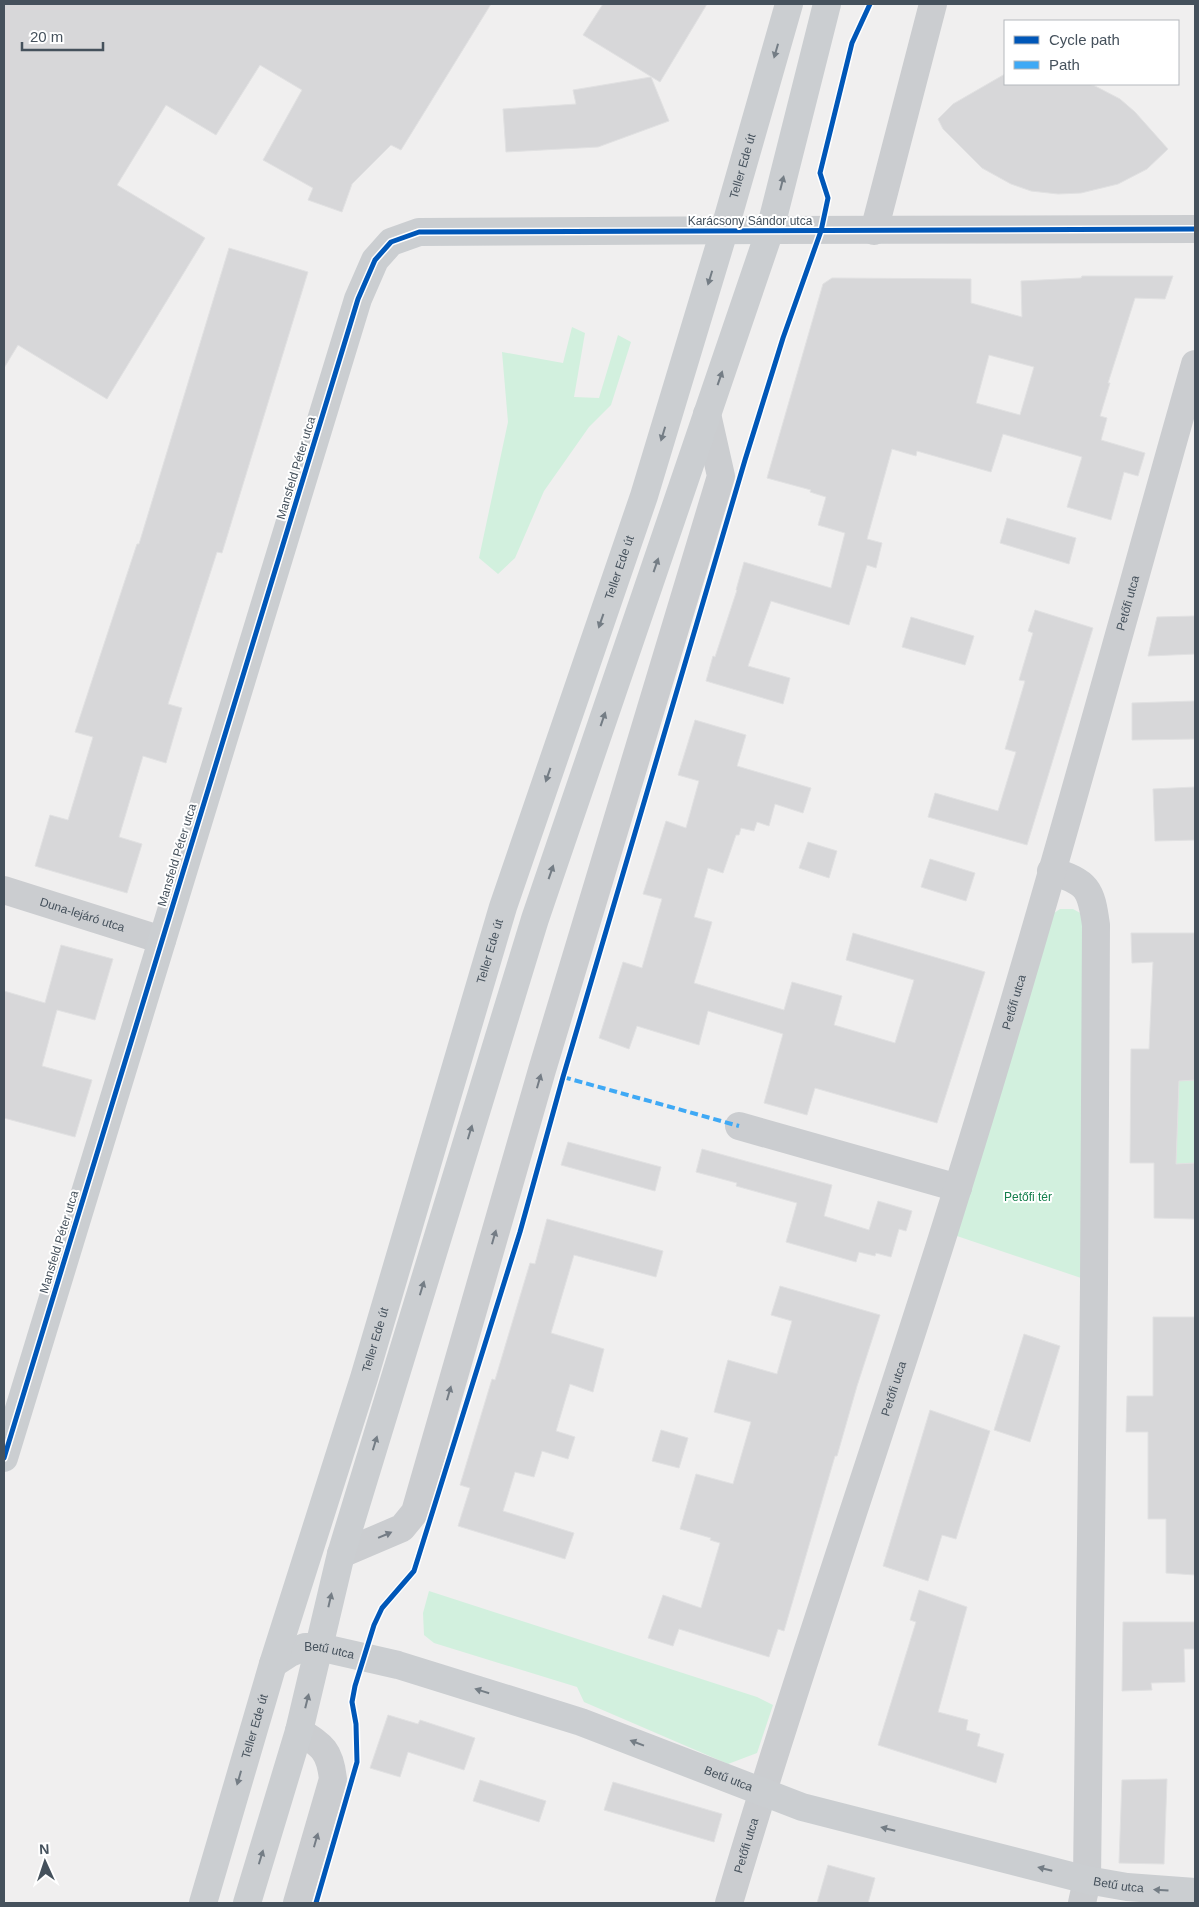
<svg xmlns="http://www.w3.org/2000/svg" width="1199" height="1907" font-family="Arial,sans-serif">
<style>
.green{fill:#d2f0de}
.building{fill:#d7d7d9;stroke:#e1e1e2;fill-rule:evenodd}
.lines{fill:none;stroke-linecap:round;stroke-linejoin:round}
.street{stroke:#cbcdd0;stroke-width:28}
.secondary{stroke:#cbced1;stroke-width:28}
.quiet{stroke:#3fa9f5;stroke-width:4;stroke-dasharray:8 4;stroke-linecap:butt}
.cycleway-casing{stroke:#fff;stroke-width:8}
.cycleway{stroke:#0057b8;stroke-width:5}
.oneway{fill:#747d85}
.oneway2{fill:#747c85}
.labels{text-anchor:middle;stroke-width:4;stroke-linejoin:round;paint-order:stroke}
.street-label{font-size:12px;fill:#45515c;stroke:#fff}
.park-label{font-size:12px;fill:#147f4c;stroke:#fff}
</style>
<rect width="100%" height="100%" fill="#f0efef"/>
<g class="green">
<polygon points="572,327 585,333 574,397 599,398 618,335 631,342 611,405 589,427 544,491 515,558 498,574 479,558 508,422 502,352 563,363"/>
<polygon points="1060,909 1073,909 1084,915 1087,1280 954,1235 1054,913"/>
<polygon points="1195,1080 1195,1163 1176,1164 1179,1081"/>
<polygon points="429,1591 757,1697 773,1705 757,1753 728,1764 584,1702 577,1687 434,1643 424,1635 423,1613"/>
</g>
<g class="building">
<polygon points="4,4 491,4 401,150 391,145 352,184 342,212 308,200 313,188 263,160 302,90 260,65 216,135 166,105 117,185 205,238 107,399 18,345 4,368"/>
<polygon points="603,4 707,4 660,82 583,35"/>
<polygon points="1005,74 1005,84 1088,84 1095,86 1120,99 1135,112 1168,149 1147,169 1118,184 1081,193 1058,194 1031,191 1011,184 982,168 943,129 938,119 953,104"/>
<polygon points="651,77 669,121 598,147 506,152 503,109 576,104 573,90"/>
<polygon points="229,248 308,272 222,553 217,552 168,704 182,708 166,763 143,756 119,837 142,844 127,893 35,866 50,815 68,820 93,737 75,732 137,544 139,544"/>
<path d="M1082 276H1173L1165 299 1135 298 1108 383H1110L1100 416 1107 418 1101 440 1145 453 1138 476 1124 472 1111 520 1067 507 1082 457 1003 434 991 472 917 451 916 456 892 449 867 539 882 543 876 568 867 565 849 625 771 601 748 666 790 678 783 704 706 681 713 656 715 657 737 590H736L744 562 831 588 845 533 818 525 826 497 810 492 811 490 767 478 823 284 832 278 971 279V303L1022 317 1021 281 1081 278ZM989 355 1034 367 1020 415 976 403Z"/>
<polygon points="1007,518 1076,538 1069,564 1000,543"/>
<polygon points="1035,610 1093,628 1027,845 928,817 935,793 998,811 1016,752 1005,749 1025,681 1019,680 1033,633 1028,631"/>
<polygon points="1195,616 1195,654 1148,656 1157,617"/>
<polygon points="911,617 974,636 965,665 902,647"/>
<polygon points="1195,701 1195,739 1132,740 1132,703"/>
<polygon points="695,720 746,735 737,766 811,788 803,813 775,804 769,826 757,822 754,831 741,828 739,835 736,835 723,873 708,868 694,917 712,922 694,983 784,1010 792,982 842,996 834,1025 895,1043 914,980 846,960 853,933 985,972 937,1123 815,1088 807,1115 764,1103 783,1034 708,1011 699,1045 637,1026 629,1049 599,1038 623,962 642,968 662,899 643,894 666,821 686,828 699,781 678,775"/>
<polygon points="1195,787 1195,840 1155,841 1153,789"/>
<polygon points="808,842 837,851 829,878 799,868"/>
<polygon points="930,859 975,873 966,901 921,887"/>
<polygon points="1131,933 1195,933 1195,1080 1179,1081 1176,1164 1195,1163 1195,1219 1154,1218 1154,1163 1130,1163 1131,1049 1149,1049 1153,962 1132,963"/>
<polygon points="61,945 113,959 95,1020 57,1010 42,1066 92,1080 75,1137 4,1118 4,991 45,1003"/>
<polygon points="568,1142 661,1167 655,1191 561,1165"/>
<polygon points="702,1149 832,1185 824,1216 869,1230 878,1201 912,1211 906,1231 899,1229 891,1257 876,1253 875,1256 859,1252 856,1262 786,1242 797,1203 736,1186 737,1183 696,1172"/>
<polygon points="547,1219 663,1251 656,1277 574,1255 551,1333 604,1349 593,1392 570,1384 556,1431 575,1437 568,1459 542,1451 534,1477 515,1472 503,1511 574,1533 565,1559 458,1526 470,1488 460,1485 492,1379 495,1380 530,1263 535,1264"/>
<polygon points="780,1286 880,1315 857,1386 837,1456 835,1456 784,1631 778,1629 769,1657 679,1629 673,1646 648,1638 663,1595 701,1608 720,1543 710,1540 711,1538 680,1529 696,1474 733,1484 751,1422 714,1412 728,1360 777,1374 792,1321 771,1315"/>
<polygon points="1153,1317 1195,1317 1195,1575 1166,1573 1166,1519 1148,1519 1148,1432 1126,1432 1127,1396 1153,1396"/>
<polygon points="1024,1334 1060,1346 1030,1442 994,1430"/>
<polygon points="930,1410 990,1431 956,1539 942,1535 928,1581 883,1566"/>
<polygon points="661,1430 688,1438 679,1468 652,1461"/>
<polygon points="919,1590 967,1607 938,1712 968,1720 966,1730 980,1734 977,1746 1004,1754 996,1783 878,1745 916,1622 910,1620"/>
<polygon points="1123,1622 1195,1622 1195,1649 1184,1649 1185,1682 1151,1683 1152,1690 1122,1691"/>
<polygon points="388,1715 418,1724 420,1720 475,1738 464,1770 408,1752 400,1777 370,1768"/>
<polygon points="1167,1779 1164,1864 1119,1863 1122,1780"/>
<polygon points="480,1780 546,1801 539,1822 473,1801"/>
<polygon points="613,1782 722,1814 714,1842 604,1810"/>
<polygon points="828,1865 875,1878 868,1903 817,1903"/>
</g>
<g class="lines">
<g class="street">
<polyline points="770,230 1195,229"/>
<polyline points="874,231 933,4"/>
<path d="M1051 871C1088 882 1091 889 1096 925L1094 1283 1087 1880 1082 1903"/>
<path id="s1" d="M4 890 162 940"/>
<polyline points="739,1126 958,1188"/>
<polyline points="341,1554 402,1528 415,1512 542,1070 721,476 707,414"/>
<path d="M297 1903 333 1779C330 1751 323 1746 299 1731"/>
<path id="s2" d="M729 1903C800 1663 884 1427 958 1187 1043 915 1117 639 1195 364"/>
</g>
<g class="secondary">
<polyline points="4,1458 358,299 375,260 391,242 419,232 770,230"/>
<path id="s3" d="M273 1664 290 1653 305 1647H319L398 1665 581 1722 802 1807 1087 1880 1127 1887 1195 1892"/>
<path id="s4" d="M203 1903 273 1664 364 1378 503 907 644 496 724 231 789 4"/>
<polyline points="247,1903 299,1731 341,1554 535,919 770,230 827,4"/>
</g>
<polyline class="quiet" points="563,1077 739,1126"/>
<defs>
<g id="cycleway">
<polyline points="4,1458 358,299 375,260 391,242 419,232 1195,229"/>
<polyline points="316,1903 357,1762 356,1724 352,1702 355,1686 374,1625 382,1608 414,1571 520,1232 563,1077 745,460 783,338 821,231 828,198 820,173 852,43 870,4"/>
</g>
</defs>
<use href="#cycleway" class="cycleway-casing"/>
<use href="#cycleway" class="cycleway"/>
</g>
<defs><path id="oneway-solid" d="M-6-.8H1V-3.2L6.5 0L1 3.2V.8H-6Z" transform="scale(1.25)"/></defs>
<g class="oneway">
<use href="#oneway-solid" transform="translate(776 51) rotate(106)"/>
<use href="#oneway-solid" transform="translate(782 183) rotate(-76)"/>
<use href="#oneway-solid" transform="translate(710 278) rotate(107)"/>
<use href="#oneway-solid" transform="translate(720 378) rotate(-71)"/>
<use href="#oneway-solid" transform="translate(663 434) rotate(107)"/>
<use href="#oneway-solid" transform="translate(656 565) rotate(-71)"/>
<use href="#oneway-solid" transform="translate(601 621) rotate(109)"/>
<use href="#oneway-solid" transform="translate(603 719) rotate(-71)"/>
<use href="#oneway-solid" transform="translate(548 775) rotate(109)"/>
<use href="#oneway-solid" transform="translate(551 872) rotate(-71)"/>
<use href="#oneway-solid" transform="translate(470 1132) rotate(-73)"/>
<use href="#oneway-solid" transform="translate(422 1288) rotate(-73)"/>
<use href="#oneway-solid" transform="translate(375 1443) rotate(-73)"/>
<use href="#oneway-solid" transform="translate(330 1600) rotate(-77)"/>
<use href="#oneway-solid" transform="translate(482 1691) rotate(-163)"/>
<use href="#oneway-solid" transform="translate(307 1701) rotate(-76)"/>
<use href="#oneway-solid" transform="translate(637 1743) rotate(-159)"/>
<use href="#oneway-solid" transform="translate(239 1778) rotate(106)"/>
<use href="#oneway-solid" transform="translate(888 1829) rotate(-166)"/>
<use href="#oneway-solid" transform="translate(261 1857) rotate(-73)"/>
<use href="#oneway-solid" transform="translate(1045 1869) rotate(-166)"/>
<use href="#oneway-solid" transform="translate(1161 1890) rotate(-176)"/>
</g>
<g class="oneway2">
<use href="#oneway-solid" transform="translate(539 1081) rotate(-74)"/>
<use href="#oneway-solid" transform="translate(494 1237) rotate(-74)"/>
<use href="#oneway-solid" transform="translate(449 1393) rotate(-74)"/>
<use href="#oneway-solid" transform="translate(385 1535) rotate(-23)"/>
<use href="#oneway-solid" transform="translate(316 1840) rotate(-74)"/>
</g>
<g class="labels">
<g class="street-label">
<text dy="4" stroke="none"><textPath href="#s4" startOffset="1819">Teller Ede út</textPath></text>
<text x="750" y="225">Karácsony Sándor utca</text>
<text transform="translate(296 468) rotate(-73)" y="4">Mansfeld Péter utca</text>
<text dy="4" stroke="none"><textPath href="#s4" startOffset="1399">Teller Ede út</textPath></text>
<text dy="4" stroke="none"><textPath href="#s2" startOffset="1360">Petőfi utca</textPath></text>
<text transform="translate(177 855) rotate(-73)" y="4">Mansfeld Péter utca</text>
<text dy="4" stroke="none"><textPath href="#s1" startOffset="82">Duna-lejáró utca</textPath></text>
<text dy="4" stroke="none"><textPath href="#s4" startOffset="994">Teller Ede út</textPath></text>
<text dy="4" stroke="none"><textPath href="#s2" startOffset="945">Petőfi utca</textPath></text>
<text transform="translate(59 1242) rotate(-73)" y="4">Mansfeld Péter utca</text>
<text dy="4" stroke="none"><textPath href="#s4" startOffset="589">Teller Ede út</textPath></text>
<text dy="4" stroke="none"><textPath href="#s2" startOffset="540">Petőfi utca</textPath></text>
<text dy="4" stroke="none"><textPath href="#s3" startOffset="61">Betű utca</textPath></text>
<text dy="4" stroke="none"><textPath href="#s4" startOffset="184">Teller Ede út</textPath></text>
<text dy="4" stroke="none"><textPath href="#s3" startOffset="481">Betű utca</textPath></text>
<text dy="4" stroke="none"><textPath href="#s2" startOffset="60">Petőfi utca</textPath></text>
<text dy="4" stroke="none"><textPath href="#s3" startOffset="886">Betű utca</textPath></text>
</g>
<g class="park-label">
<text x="1028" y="1201">Petőfi tér</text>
</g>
</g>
<rect width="1199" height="1907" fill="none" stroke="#45515c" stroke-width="10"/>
<rect x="1004" y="20" width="175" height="65" fill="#ffffff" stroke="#b5b9be"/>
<rect x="1014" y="36" width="25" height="8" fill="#0057b8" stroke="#b5b9be"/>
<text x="1049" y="45" font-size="15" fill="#45515c">Cycle path</text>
<rect x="1014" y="61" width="25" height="8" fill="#3fa9f5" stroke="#b5b9be"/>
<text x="1049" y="70" font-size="15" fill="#45515c">Path</text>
<g transform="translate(45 1862) rotate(357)" stroke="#ffffff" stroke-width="4" paint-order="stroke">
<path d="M0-4L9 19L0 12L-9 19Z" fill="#45515c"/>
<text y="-8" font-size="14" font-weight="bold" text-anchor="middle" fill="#45515c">N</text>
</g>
<path d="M22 42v8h81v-8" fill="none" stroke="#45515c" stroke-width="2.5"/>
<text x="30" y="42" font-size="15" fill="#45515c" stroke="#ffffff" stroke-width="4" paint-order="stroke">20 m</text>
</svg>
